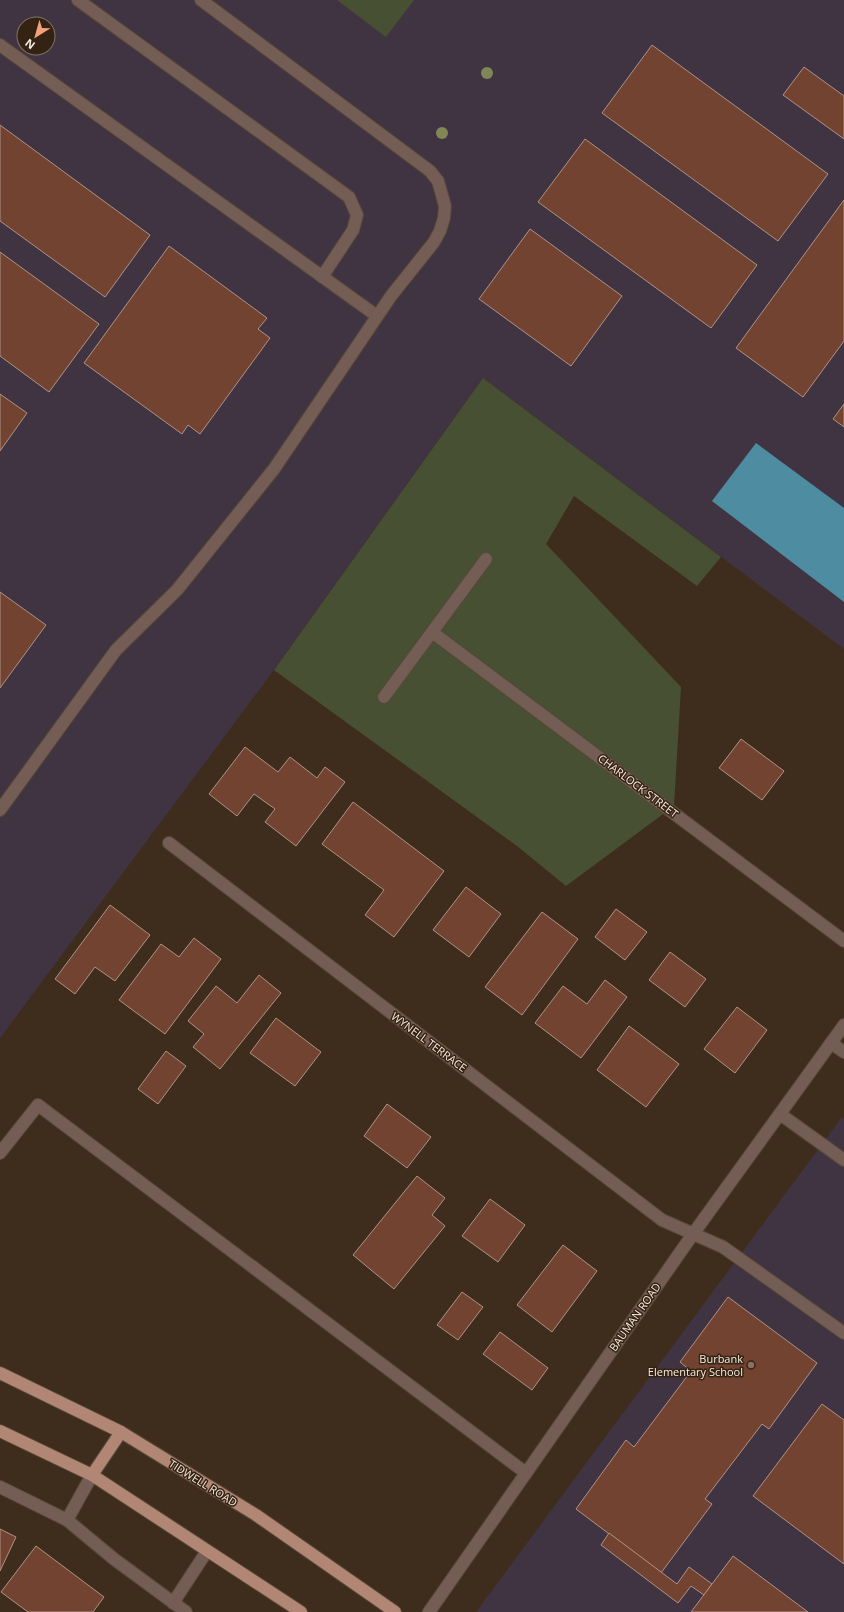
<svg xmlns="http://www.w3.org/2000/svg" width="844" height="1612" font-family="'Open Sans',sans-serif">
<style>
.education{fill:#403442;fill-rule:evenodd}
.green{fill:#475033}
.water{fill:#4e8ca1}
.building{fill:#724331;stroke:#af9287}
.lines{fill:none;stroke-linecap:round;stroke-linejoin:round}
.minor-casing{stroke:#584838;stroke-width:14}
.major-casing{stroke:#584838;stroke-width:14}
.minor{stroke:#735d54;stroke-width:12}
.major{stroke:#b28674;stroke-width:12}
.tree{fill:#818656}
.education-dot{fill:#8d6e63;stroke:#342312;stroke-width:1.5}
.labels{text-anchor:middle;stroke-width:3;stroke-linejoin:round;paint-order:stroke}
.street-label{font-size:11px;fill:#f7ece1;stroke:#342312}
.poi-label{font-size:11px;fill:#f7ece1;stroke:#342312;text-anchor:end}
</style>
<rect width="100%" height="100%" fill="#3e2d1c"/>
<g class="education">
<path d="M0 0H844V649L483 378 268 678 0 1038ZM24 24H48V48H24Z"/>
<polygon points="842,1117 844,1119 844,1612 476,1612"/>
</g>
<g class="green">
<polygon points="337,0 414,0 386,37"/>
<polygon points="483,378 721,557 697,586 574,496 546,544 681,687 674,806 566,886 517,846 274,670"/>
</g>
<polygon class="water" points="756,443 844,508 844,602 712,501"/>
<g class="building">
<polygon points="652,45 828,174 778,241 602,113"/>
<polygon points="804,67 844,96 844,139 783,95"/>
<polygon points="0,125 150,235 105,297 0,221"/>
<polygon points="585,139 757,265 711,328 538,202"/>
<polygon points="844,200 844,341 803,397 736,348"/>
<polygon points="530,229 622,296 571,366 479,299"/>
<polygon points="169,246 267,318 258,329 270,338 200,434 188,425 182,434 84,363"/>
<polygon points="0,252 99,324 49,392 0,356"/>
<polygon points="0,394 27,413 0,451"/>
<polygon points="844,404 844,427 833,419"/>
<polygon points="0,592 46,625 0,688"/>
<polygon points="741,739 784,771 762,800 719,768"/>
<polygon points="245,747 278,772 290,757 317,778 325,767 345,782 296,846 265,822 275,809 254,794 237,816 209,794"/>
<polygon points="353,802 444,871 394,937 365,915 384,890 322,844"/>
<polygon points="466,887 501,914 469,957 433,930"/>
<polygon points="110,905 150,935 115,981 95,967 75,994 55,979"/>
<polygon points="616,909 647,932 625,960 595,937"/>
<polygon points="542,912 578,939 522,1015 485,987"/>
<polygon points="194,938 221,959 165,1034 119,1000 161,944 179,957"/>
<polygon points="670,952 706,979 685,1007 649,980"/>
<polygon points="259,975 281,993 220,1069 193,1047 204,1034 188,1021 216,986 237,1003"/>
<polygon points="605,980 627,997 581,1058 535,1023 563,986 587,1004"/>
<polygon points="737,1007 767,1030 735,1073 704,1049"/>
<polygon points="276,1018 321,1052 295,1086 250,1053"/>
<polygon points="629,1026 679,1064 646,1107 597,1070"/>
<polygon points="166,1051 186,1066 158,1104 138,1089"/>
<polygon points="387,1104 431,1137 407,1168 364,1136"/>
<polygon points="417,1176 445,1198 432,1215 445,1226 394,1289 353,1255"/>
<polygon points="490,1199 525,1225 498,1262 462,1236"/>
<polygon points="563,1245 597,1271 552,1332 517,1305"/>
<polygon points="462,1292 483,1307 458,1340 437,1325"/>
<polygon points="728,1297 817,1363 769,1429 762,1424 705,1499 712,1504 661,1573 576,1509 626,1440 634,1447 691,1371 680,1362"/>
<polygon points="500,1332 548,1368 532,1390 483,1354"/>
<polygon points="822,1404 844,1420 844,1564 753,1496"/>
<polygon points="0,1529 16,1537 0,1571"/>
<polygon points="609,1533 677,1584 689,1567 712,1584 704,1595 691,1586 678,1603 601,1545"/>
<polygon points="36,1546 104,1597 93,1612 28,1612 1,1592"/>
<polygon points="733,1556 808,1612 691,1612"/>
</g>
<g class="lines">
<defs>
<g id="minor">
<polyline points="78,0 349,197 357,215 353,230 322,277"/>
<polyline points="0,45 377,316"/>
<polyline points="432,632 844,941"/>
<polyline points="384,697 486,559"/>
<polyline points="0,810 116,650 177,590 274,469 391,296 434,242 440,231 444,218 445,206 438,181 430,171 201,0"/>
<polyline points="169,843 662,1220 723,1247 844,1333"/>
<polyline points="831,1043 844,1052"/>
<polyline points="780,1114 844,1160"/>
<polyline points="0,1153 38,1105 526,1473"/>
<polyline points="0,1487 67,1520 114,1559 186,1612"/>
<polyline points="67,1520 92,1475"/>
<polyline points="173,1603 207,1551"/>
<polyline points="429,1612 693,1234 844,1025"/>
</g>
<g id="major">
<polyline points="0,1373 121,1432 256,1515 395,1612"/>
<polyline points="0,1431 92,1475 301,1612"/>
<polyline points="92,1475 121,1432"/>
</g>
</defs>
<use href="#minor" class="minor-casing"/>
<use href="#major" class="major-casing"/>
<use href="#minor" class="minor"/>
<use href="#major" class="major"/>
</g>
<g class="tree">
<circle cx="487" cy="73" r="6"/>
<circle cx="442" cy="133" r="6"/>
</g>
<circle class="education-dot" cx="751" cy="1365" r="4"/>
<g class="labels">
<g class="street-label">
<text transform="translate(638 786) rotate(37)" y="4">CHARLOCK STREET</text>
<text transform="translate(429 1042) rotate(37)" y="4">WYNELL TERRACE</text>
<text transform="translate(635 1317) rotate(-55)" y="4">BAUMAN ROAD</text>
<text transform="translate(203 1483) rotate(32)" y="4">TIDWELL ROAD</text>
</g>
<g class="poi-label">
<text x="743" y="1363">Burbank<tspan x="743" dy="13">Elementary School</tspan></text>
</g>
</g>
<g transform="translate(36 36) rotate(217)"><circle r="19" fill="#342312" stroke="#827365"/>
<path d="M0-3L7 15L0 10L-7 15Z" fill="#f1a27b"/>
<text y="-6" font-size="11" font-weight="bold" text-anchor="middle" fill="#f7ece1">N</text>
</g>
</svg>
